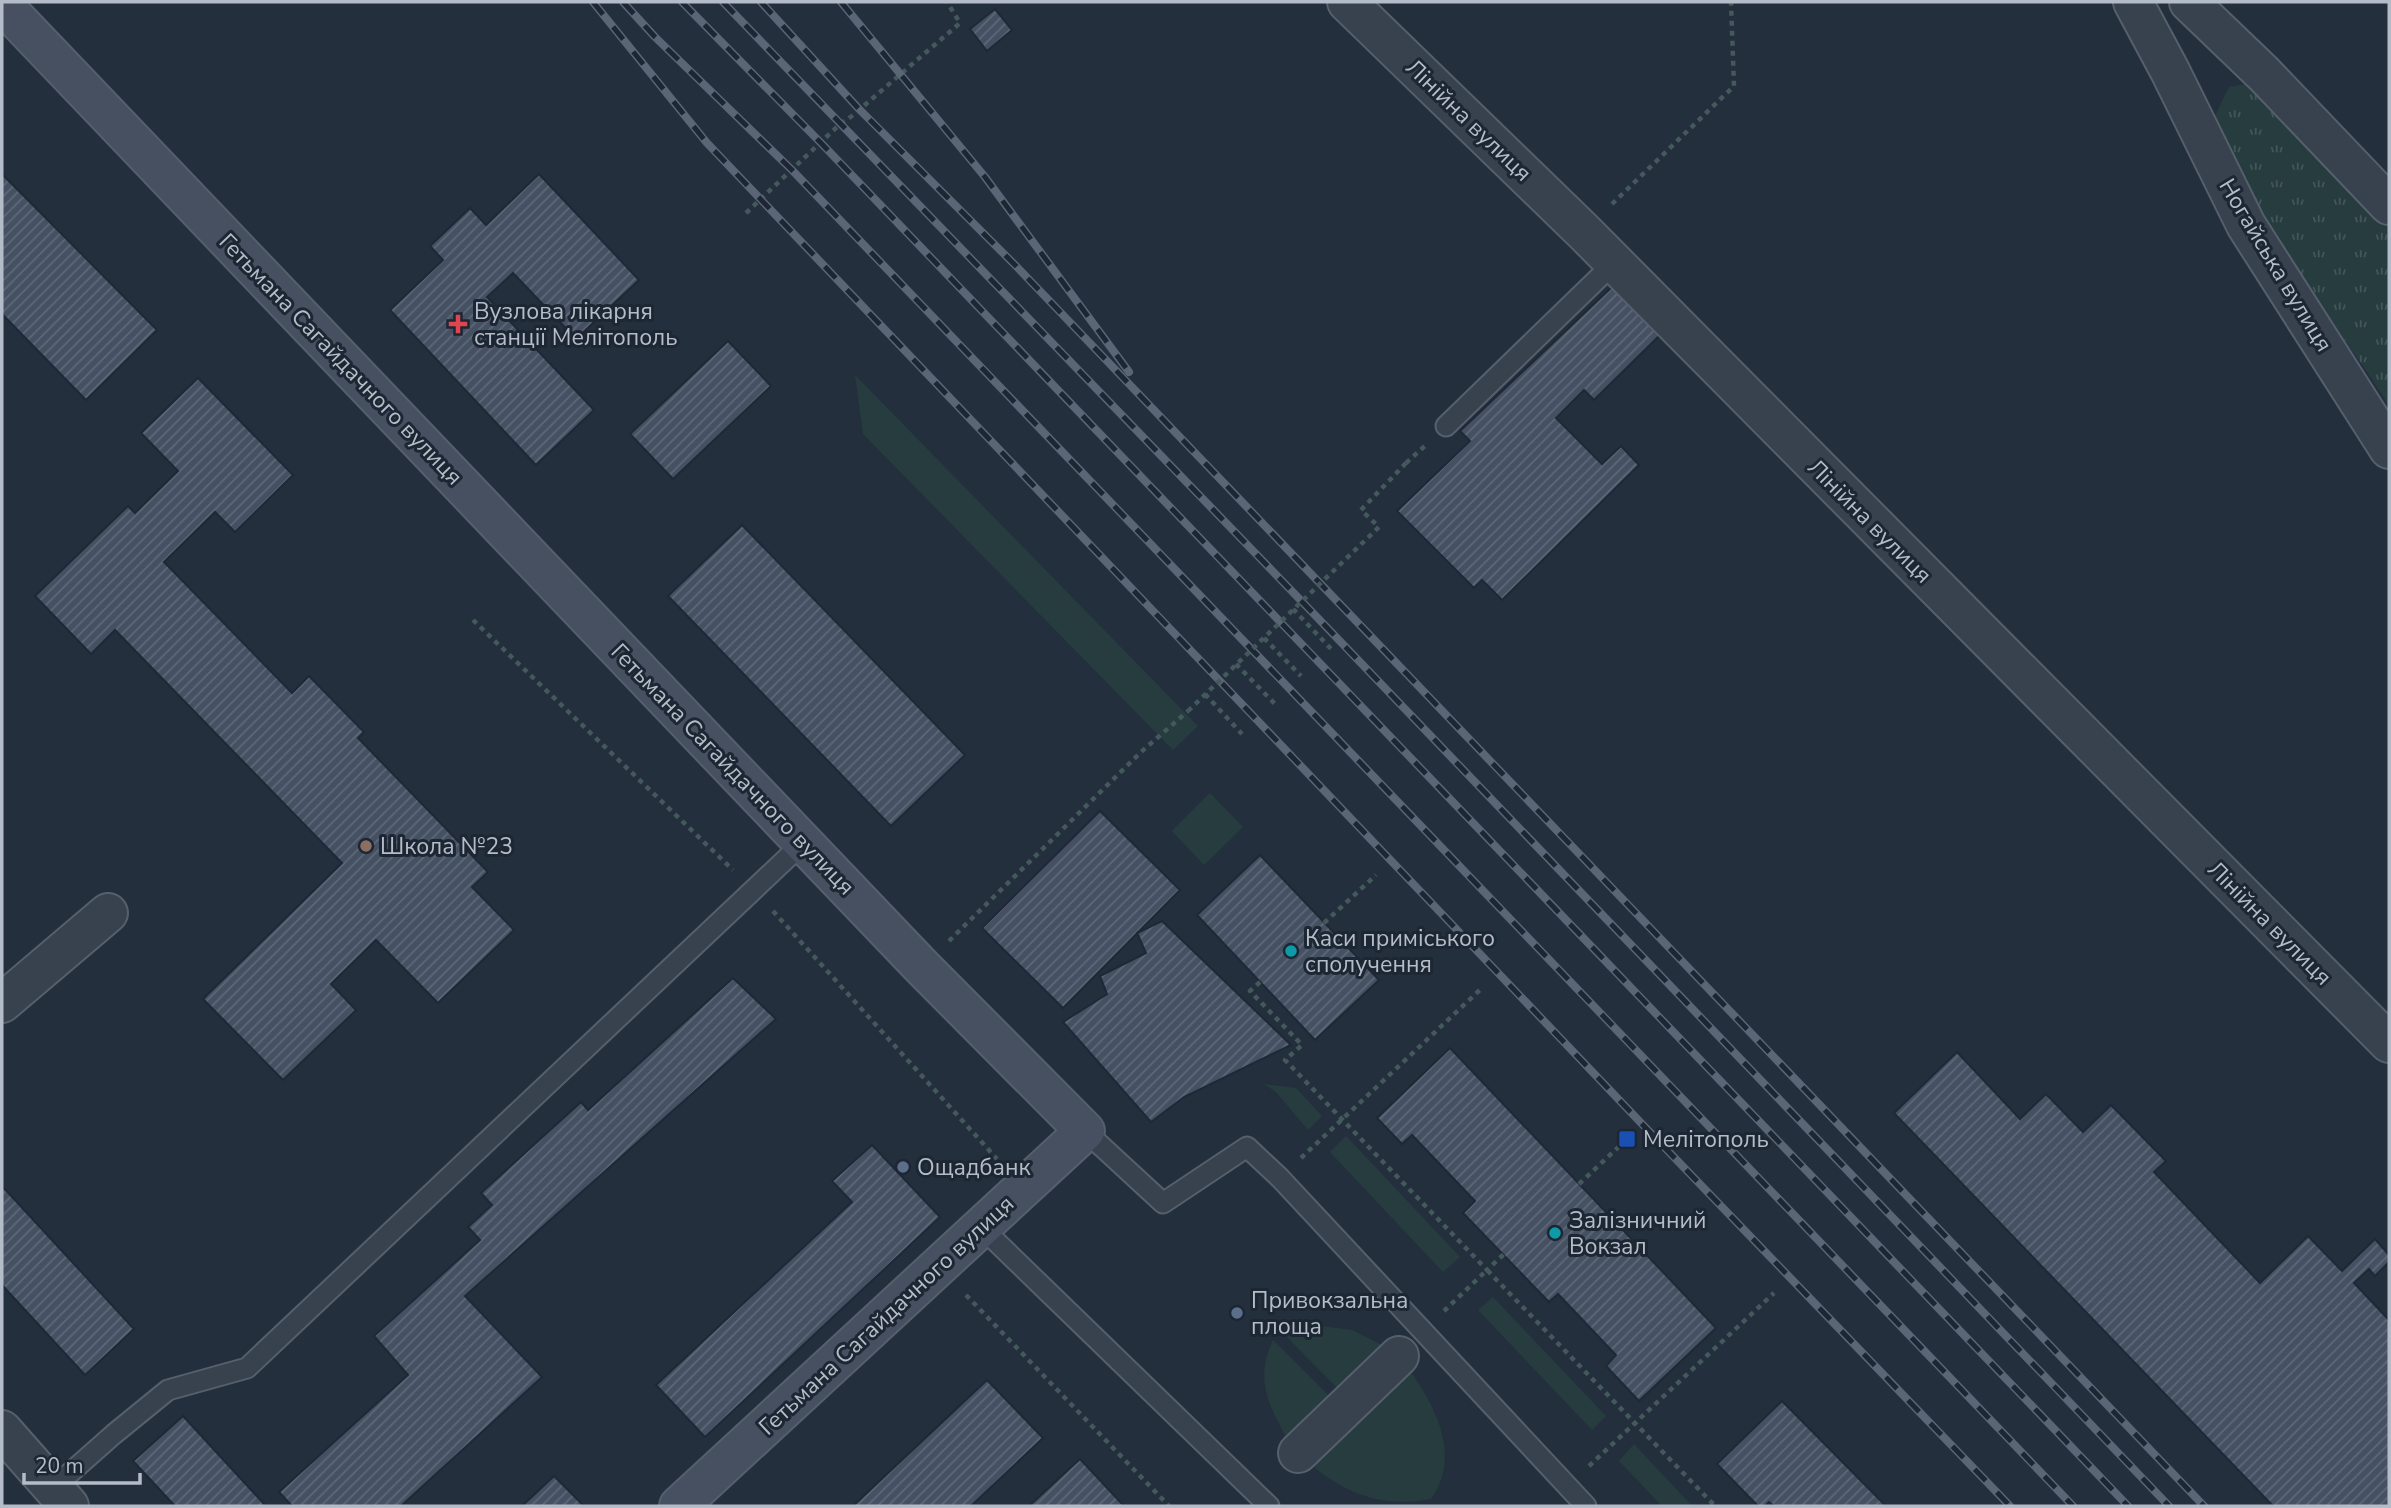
<svg xmlns="http://www.w3.org/2000/svg" width="2391" height="1508" font-family="'Nunito Sans',sans-serif">
<style>
.green{fill:#263c3f}
.park{fill:url(#park-tufts)}
.building{fill:url(#building-hatch);stroke:#1f2835;stroke-width:2}
.lines{fill:none;stroke-linecap:round;stroke-linejoin:round}
.lane-casing{stroke:#565f6c;stroke-width:23}
.street-casing{stroke:#565f6c;stroke-width:42}
.secondary-casing{stroke:#565f6c;stroke-width:42}
.path{stroke:#44595c;stroke-width:4.5;stroke-dasharray:5 5;stroke-linecap:butt}
.lane{stroke:#38414e;stroke-width:19}
.street{stroke:#38414e;stroke-width:38}
.secondary{stroke:#465061;stroke-width:38}
.rail-casing{stroke:#5a6575;stroke-width:8}
.rail{stroke:#1d2633;stroke-width:5;stroke-dasharray:16;stroke-linecap:butt}
.path-bridge{stroke:#44595c;stroke-width:4.5;stroke-dasharray:5 5;stroke-linecap:butt}
.health-dot{fill:#e0444e;stroke:#1d2633;stroke-width:2.5}
.education-dot{fill:#8d6e63;stroke:#1d2633;stroke-width:2.5}
.culture-dot{fill:#0f9aa8;stroke:#1d2633;stroke-width:2.5}
.transit-dot{fill:#1a4fb4;stroke:#1d2633;stroke-width:2.5}
.service-dot{fill:#5c6f8a;stroke:#1d2633;stroke-width:2.5}
.labels{text-anchor:middle;stroke-width:6;stroke-linejoin:round;paint-order:stroke}
.street-label{font-size:23px;fill:#b4bcc9;stroke:#1d2633}
.poi-label{font-size:23px;fill:#b4bcc9;stroke:#1d2633;text-anchor:start}
</style>
<defs>
<pattern id="park-tufts" width="24" height="20" patternUnits="userSpaceOnUse" patternTransform="scale(1.75)"><rect width="24" height="20" fill="#263c3f"/><path d="M3 7l-1-3M5 7V3M7 7l1-3M15 17l-1-3M17 17v-4M19 17l1-3" fill="none" stroke="#435659"/></pattern>
<pattern id="building-hatch" width="6" height="6" patternUnits="userSpaceOnUse" patternTransform="scale(1.75)"><rect width="6" height="6" fill="#455162"/><path d="M-1 1l2-2M0 6l6-6M5 7l2-2" fill="none" stroke="#5d6877"/></pattern>
</defs>
<rect width="100%" height="100%" fill="#242f3e"/>
<g class="green">
<polygon points="855,375 1198,726 1173,750 863,434"/>
<polygon points="1210,793 1243,827 1204,865 1172,831"/>
<polygon points="1264,1084 1296,1088 1322,1116 1308,1130 1276,1092"/>
<polygon points="1346,1136 1460,1257 1443,1272 1330,1152"/>
<polygon points="1493,1297 1606,1416 1592,1430 1478,1310"/>
<polygon points="1314,1325 1352,1330 1386,1347 1340,1391 1281,1331"/>
<path d="M1273 1340 1332 1399 1288 1441C1269 1405 1254 1380 1273 1340Z"/>
<path d="M1407 1367C1435 1405 1462 1455 1431 1499 1381 1508 1345 1494 1308 1462Z"/>
<polygon points="1634,1444 1692,1506 1662,1506 1619,1461"/>
</g>
<path class="park" d="M2258 82 2389 225V406C2359 355 2320 310 2287 261 2258 216 2236 165 2215 116L2229 87Z"/>
<g class="building">
<polygon points="995,9 1012,30 987,51 970,29"/>
<polygon points="2,174 157,330 86,400 2,314"/>
<polygon points="539,174 639,280 576,339 513,273 487,297 594,410 536,465 390,310 443,260 430,246 470,208 486,225"/>
<polygon points="1613,286 1662,333 1594,400 1584,390 1556,418 1602,464 1621,446 1639,465 1502,600 1482,580 1474,588 1397,511 1470,441 1460,431"/>
<polygon points="728,341 771,386 673,479 630,434"/>
<polygon points="198,378 293,475 235,532 215,512 164,562 292,693 309,676 364,732 358,738 488,872 472,887 514,930 438,1003 376,940 331,984 356,1010 283,1080 203,999 342,863 115,630 91,654 35,596 128,506 135,513 178,471 141,433"/>
<polygon points="742,525 965,755 891,826 668,596"/>
<polygon points="1100,811 1180,890 1063,1008 982,928"/>
<polygon points="1260,855 1379,980 1315,1040 1197,915"/>
<polygon points="1162,921 1291,1045 1184,1097 1151,1122 1063,1022 1107,994 1100,976 1146,953 1137,933"/>
<polygon points="733,978 776,1019 465,1296 542,1377 401,1506 292,1506 279,1492 408,1375 374,1336 480,1240 468,1227 492,1205 481,1193 581,1102 588,1110"/>
<polygon points="1450,1048 1716,1328 1639,1401 1606,1366 1616,1355 1558,1294 1549,1302 1463,1213 1475,1201 1412,1135 1402,1144 1377,1118"/>
<polygon points="1957,1052 2020,1119 2046,1094 2083,1132 2111,1105 2166,1161 2154,1172 2260,1283 2308,1236 2342,1271 2375,1239 2389,1255 2389,1262 2375,1276 2369,1269 2354,1283 2389,1320 2389,1506 2273,1506 1894,1113"/>
<polygon points="872,1145 940,1217 705,1437 656,1385 852,1202 832,1181"/>
<polygon points="2,1186 134,1329 85,1375 2,1285"/>
<polygon points="987,1380 1043,1438 971,1506 853,1506"/>
<polygon points="1782,1401 1886,1506 1774,1506 1769,1502 1765,1506 1758,1506 1717,1464"/>
<polygon points="183,1416 266,1506 175,1506 133,1461"/>
<polygon points="1080,1459 1124,1506 1029,1506"/>
<polygon points="554,1476 584,1506 522,1506"/>
</g>
<g class="lines">
<defs>
<g id="lane">
<polyline points="1446,426 1614,263"/>
<polyline points="1085,1131 1163,1203 1247,1147 1280,1178 1586,1506"/>
<polyline points="981,1227 1269,1506"/>
<polyline points="53,1488 114,1434 168,1390 247,1368 803,843"/>
</g>
<g id="street">
<polyline points="1347,2 1584,232 2389,1043"/>
<polyline points="2133,2 2170,71 2246,225 2389,449"/>
<polyline points="2189,2 2264,74 2389,205"/>
<polyline points="2,1003 108,913"/>
<polyline points="2,1430 69,1506"/>
<polyline points="1298,1453 1399,1356"/>
</g>
<polyline id="secondary" points="2,4 922,967 1085,1131 679,1506"/>
</defs>
<use href="#lane" class="lane-casing"/>
<use href="#street" class="street-casing"/>
<use href="#secondary" class="secondary-casing"/>
<g class="path">
<polyline points="1612,204 1734,86 1731,2"/>
<polyline points="746,213 840,124 852,116 960,23 947,2"/>
<polyline points="1406,463 1427,444"/>
<polyline points="1293,609 1334,652"/>
<polyline points="473,620 733,870"/>
<polyline points="1264,638 1301,676"/>
<polyline points="1236,664 1276,705"/>
<polyline points="1205,694 1242,734"/>
<polyline points="773,911 997,1159"/>
<polyline points="1324,923 1376,875"/>
<polyline points="949,941 1141,752 1188,711"/>
<polyline points="1260,982 1250,991 1302,1045 1285,1060 1487,1270 1504,1254"/>
<polyline points="1301,1158 1483,987"/>
<polyline points="1579,1184 1627,1139"/>
<polyline points="966,1295 1169,1506"/>
<polyline points="1444,1311 1487,1270 1715,1506"/>
<polyline points="1589,1466 1774,1293"/>
</g>
<use href="#lane" class="lane"/>
<use href="#street" class="street"/>
<use href="#secondary" class="secondary"/>
<defs>
<g id="rail">
<polyline points="593,2 707,143 1643,1125 2010,1506"/>
<polyline points="623,2 655,37 792,170 2073,1506"/>
<polyline points="682,2 821,143 2128,1506"/>
<polyline points="723,2 1312,612 2169,1506"/>
<polyline points="761,2 859,109 1016,266 2204,1506"/>
<polyline points="841,2 985,177 1129,372"/>
</g>
</defs>
<use href="#rail" class="rail-casing"/>
<use href="#rail" class="rail"/>
<polyline class="path-bridge" points="1188,711 1379,527 1361,510 1406,463"/>
</g>
<path class="health-dot" d="M454.5 313.5h7v7h7v7h-7v7h-7v-7h-7v-7h7z"/>
<circle class="education-dot" cx="366" cy="846" r="7"/>
<g class="culture-dot">
<circle cx="1291" cy="951" r="7"/>
<circle cx="1555" cy="1233" r="7"/>
</g>
<rect class="transit-dot" x="1618" y="1130" width="18" height="18" rx="3.5"/>
<g class="service-dot">
<circle cx="903" cy="1167" r="7"/>
<circle cx="1237" cy="1313" r="7"/>
</g>
<g class="labels">
<g class="street-label">
<text transform="translate(1469 120) rotate(44)" y="8">Лінійна вулиця</text>
<text transform="translate(2276 265) rotate(59)" y="8">Ногайська вулиця</text>
<text transform="translate(341 359) rotate(46)" y="8">Гетьмана Сагайдачного вулиця</text>
<text transform="translate(1870 521) rotate(45)" y="8">Лінійна вулиця</text>
<text transform="translate(733 769) rotate(46)" y="8">Гетьмана Сагайдачного вулиця</text>
<text transform="translate(2270 923) rotate(45)" y="8">Лінійна вулиця</text>
<text transform="translate(886 1315) rotate(-43)" y="8">Гетьмана Сагайдачного вулиця</text>
</g>
<g class="poi-label">
<text x="474" y="319">Вузлова лікарня<tspan x="474" dy="26">станції Мелітополь</tspan></text>
<text x="380" y="854">Школа №23</text>
<text x="1305" y="946">Каси приміського<tspan x="1305" dy="26">сполучення</tspan></text>
<text x="1643" y="1147">Мелітополь</text>
<text x="917" y="1175">Ощадбанк</text>
<text x="1569" y="1228">Залізничний<tspan x="1569" dy="26">Вокзал</tspan></text>
<text x="1251" y="1308">Привокзальна<tspan x="1251" dy="26">площа</tspan></text>
</g>
</g>
<rect width="2391" height="1508" fill="none" stroke="#b4bcc9" stroke-width="7"/>
<path d="M24 1473v10h116v-10" fill="none" stroke="#b4bcc9" stroke-width="3.5"/>
<text x="35" y="1473" font-size="21" fill="#b4bcc9" stroke="#1d2633" stroke-width="5" paint-order="stroke">20 m</text>
</svg>
